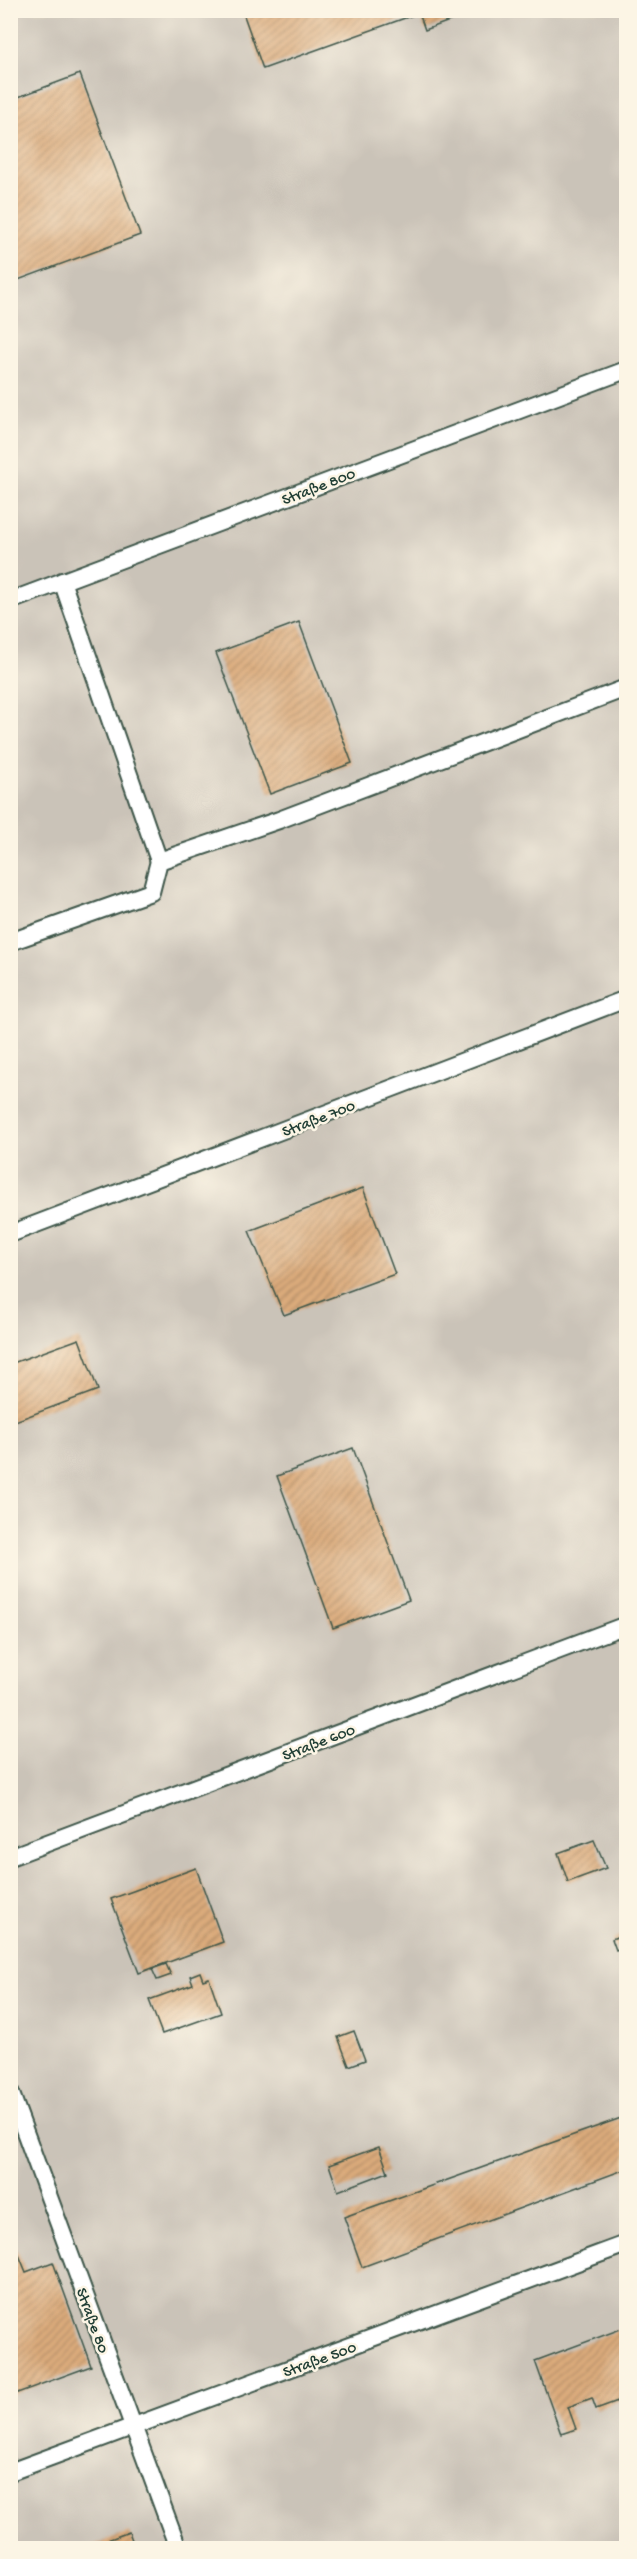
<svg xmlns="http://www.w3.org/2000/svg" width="637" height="2559" font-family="'Gochi Hand',sans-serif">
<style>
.industrial{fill:#cac3b8}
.building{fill:url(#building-hatch)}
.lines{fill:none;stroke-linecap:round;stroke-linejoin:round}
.service-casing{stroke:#3d5548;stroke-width:20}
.service{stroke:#fff;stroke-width:16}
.labels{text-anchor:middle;stroke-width:5;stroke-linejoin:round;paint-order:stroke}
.street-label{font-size:16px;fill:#1f3d34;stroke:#fcf5e5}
</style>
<defs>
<pattern id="building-hatch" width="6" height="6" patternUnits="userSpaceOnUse" patternTransform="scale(1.5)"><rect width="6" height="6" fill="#dbab7b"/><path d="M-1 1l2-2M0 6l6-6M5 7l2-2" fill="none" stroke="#b18c66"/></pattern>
</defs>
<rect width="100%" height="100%" fill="#fcf5e5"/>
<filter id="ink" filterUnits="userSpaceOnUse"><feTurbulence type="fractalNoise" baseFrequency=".0167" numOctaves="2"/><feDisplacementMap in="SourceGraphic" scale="12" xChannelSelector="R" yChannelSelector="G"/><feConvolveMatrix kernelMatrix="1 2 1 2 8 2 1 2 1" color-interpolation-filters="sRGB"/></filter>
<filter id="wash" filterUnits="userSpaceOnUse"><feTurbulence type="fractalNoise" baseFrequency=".008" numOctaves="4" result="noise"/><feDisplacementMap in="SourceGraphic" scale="24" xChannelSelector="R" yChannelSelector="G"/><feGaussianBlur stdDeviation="1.35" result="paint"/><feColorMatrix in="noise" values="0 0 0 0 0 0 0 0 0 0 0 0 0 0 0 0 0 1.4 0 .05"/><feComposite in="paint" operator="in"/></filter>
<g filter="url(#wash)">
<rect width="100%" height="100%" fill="#e9dfbb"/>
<rect class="industrial" x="11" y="11" width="615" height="2537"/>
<g id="blocks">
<g class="building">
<polygon points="242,10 477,10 477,11 425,30 419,13 263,69"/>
<polygon points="80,74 140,235 10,283 10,100"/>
<polygon points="299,622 352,763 270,794 216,653"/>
<polygon points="363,1188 395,1274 284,1315 249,1231"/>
<polygon points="79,1339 98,1390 10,1423 10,1364"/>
<polygon points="353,1448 409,1600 333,1628 277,1476"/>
<polygon points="594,1840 606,1868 568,1882 558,1853"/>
<polygon points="196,1868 223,1942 139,1973 111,1899"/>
<polygon points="626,1933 626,1946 616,1950 612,1939"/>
<polygon points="166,1964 171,1975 157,1980 152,1969"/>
<polygon points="200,1972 203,1980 209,1978 221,2013 162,2034 149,2000 193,1984 190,1976"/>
<polygon points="354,2031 365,2060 349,2066 338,2037"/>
<polygon points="621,2118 626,2134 626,2169 362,2267 344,2217"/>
<polygon points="379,2147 388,2172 338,2191 329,2165"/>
<polygon points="10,2233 26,2272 53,2262 91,2366 12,2395"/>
<polygon points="626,2327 626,2398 596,2409 592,2398 568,2407 576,2429 561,2434 535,2361"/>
<polygon points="129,2532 135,2548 86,2548"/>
</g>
</g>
</g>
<g filter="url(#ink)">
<use href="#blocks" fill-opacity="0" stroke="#3d5548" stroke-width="1.5"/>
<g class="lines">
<defs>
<g id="service">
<polyline points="62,581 159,861"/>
<polyline points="10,601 626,370"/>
<polyline points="10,942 151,892 159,861 279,820 626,688"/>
<polyline points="10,1234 626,999"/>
<polyline points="10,1857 626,1625"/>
<polyline points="10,2091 178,2548"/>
<polyline points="10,2472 626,2244"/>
</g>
</defs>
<use href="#service" class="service-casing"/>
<use href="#service" class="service"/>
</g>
</g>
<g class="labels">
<g class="street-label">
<text transform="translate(318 485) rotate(-21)" y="6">Straße 800</text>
<text transform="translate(318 1117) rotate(-21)" y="6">Straße 700</text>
<text transform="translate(318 1741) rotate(-21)" y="6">Straße 600</text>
<text transform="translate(94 2320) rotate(70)" y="6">Straße 80</text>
<text transform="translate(319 2358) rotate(-20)" y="6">Straße 500</text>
</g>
</g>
<rect width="637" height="2559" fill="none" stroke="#fcf5e5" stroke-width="36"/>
</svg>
